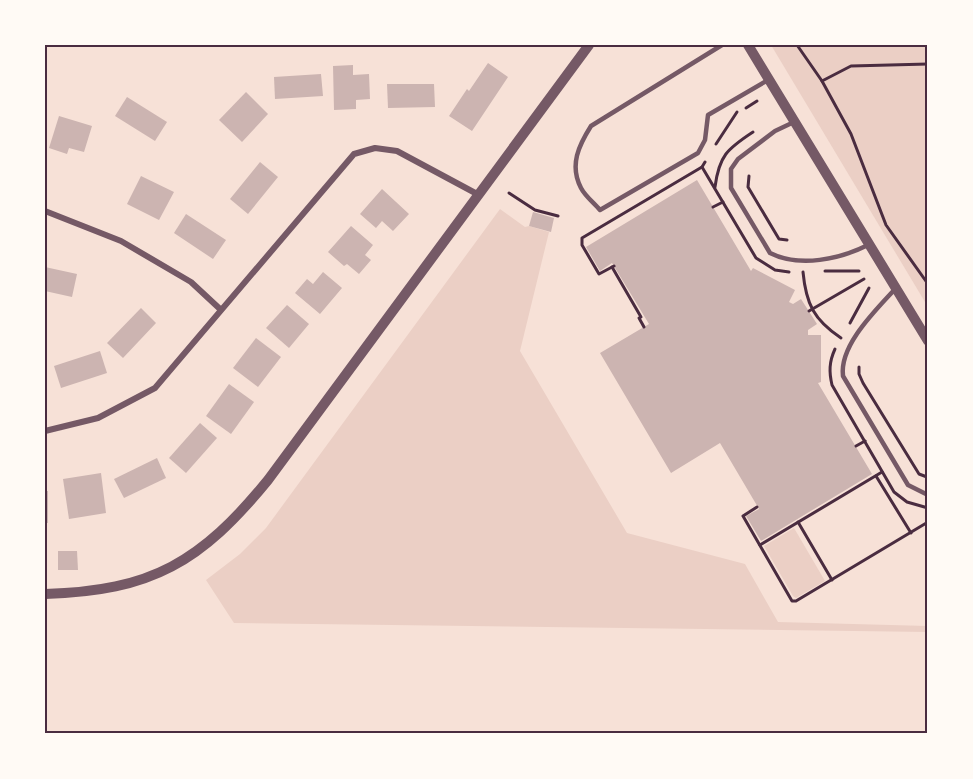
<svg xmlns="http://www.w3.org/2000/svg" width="973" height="779" font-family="'Titillium Web',sans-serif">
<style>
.green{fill:#ebcfc5}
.building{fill:#ccb4b1}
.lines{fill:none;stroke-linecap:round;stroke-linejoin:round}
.path{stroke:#4a2c40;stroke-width:3}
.service{stroke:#755966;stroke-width:4.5}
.minor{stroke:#755966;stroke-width:6}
.tertiary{stroke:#755966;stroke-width:10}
.neatline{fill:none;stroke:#4a2c40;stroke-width:2}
</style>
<rect width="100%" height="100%" fill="#f7e1d7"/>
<g class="green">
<polygon points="771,45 928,45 928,307"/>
<polygon points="500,209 525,227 529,226 549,232 520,351 627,533 745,564 778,622 928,626 928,632 234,623 206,580 240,554 266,528"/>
<polygon points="794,528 825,581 796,598 793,596 764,546"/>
</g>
<g class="building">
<polygon points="488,63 508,77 472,131 449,116 467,89 469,91"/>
<polygon points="353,65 353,75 369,74 370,99 356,100 356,109 334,110 333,66"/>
<polygon points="321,74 323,96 275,99 274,77"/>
<polygon points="387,84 434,84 435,107 388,108"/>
<polygon points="246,92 268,114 242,142 219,120"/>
<polygon points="127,97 167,122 155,141 115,116"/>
<polygon points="59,116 92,126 84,152 69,148 67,154 49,148"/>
<polygon points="260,162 278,177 248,214 230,199"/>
<polygon points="141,176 174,192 159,220 127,204"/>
<polygon points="697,180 751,271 753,268 795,290 789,302 793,304 801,299 817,324 808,330 808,335 821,335 821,382 818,383 872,474 761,541 746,516 759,509 720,443 671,473 600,353 649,324 612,263 600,271 586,247"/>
<polygon points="382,189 409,214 393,231 382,221 376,228 360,214"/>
<polygon points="533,212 554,218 551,232 529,226"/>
<polygon points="186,214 226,240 213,259 174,233"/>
<polygon points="351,226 373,245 365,255 371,260 359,274 347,264 344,266 328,252"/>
<polygon points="45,267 77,274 72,297 45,291"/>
<polygon points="323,272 342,288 320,314 295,293 307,279 313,284"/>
<polygon points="287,305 309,324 289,348 266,328"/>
<polygon points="141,308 156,323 123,358 107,343"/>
<polygon points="256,338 281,357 258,387 233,368"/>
<polygon points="100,351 107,373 61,388 54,366"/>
<polygon points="229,384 254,402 231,434 206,416"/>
<polygon points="200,423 217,438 186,473 169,458"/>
<polygon points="157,458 166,478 124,498 114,479"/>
<polygon points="101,473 106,513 69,519 63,479"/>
<rect x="45" y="491" width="3" height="32"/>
<polygon points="58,551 77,551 78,570 58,570"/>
</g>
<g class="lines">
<g class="path">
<polyline points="797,45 822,81 851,134 886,225 928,284"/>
<polyline points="822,81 851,66 928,64"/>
<polyline points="746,108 757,101"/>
<polyline points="716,144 737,112"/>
<polyline points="702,167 756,258 775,270 789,272"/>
<polyline points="749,176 748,187 779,239 787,240"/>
<path d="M715 187C719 156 727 149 753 132"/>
<polyline points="509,193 535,210 558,216"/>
<polyline points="713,207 723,202"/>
<polyline points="614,266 599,274 582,245 582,238 702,167 705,162"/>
<polyline points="612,267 641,317 639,318 644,327"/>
<polyline points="825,271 859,271"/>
<path d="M803 272C806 304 814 320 841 338"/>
<polyline points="809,311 864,279"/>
<polyline points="850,323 869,288"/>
<path d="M835 349C829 362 829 372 832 385L894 492 907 502 928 508"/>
<polyline points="859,367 859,374 863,383 919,474 927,477"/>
<polyline points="856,446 865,441"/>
<polyline points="876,476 911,533"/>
<polyline points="757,507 743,516 792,601 796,601 928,522"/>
<polyline points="798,522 832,580"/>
<polyline points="760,545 882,472"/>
</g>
<g class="service">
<path d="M722 45 591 126C579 145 569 165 581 188 585 196 594 203 600 210L698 153 705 140 708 115 768 80"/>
<path d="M794 122 775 131 738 159 731 169V188L770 253C800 268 840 259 868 245"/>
<path d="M896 288C877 309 839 345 843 376L908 485 928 495"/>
</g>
<g class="minor">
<polyline points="45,211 121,241 191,282 220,309"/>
<polyline points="45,431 98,418 155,388 354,154 375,148 397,151 479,195"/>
</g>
<g class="tertiary">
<polyline points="748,45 928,341"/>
<path d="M45 594C152 591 201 562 268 480L589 45"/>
</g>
</g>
<rect width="973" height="779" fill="none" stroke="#fffaf5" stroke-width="93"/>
<rect x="46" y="46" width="880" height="686" class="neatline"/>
</svg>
